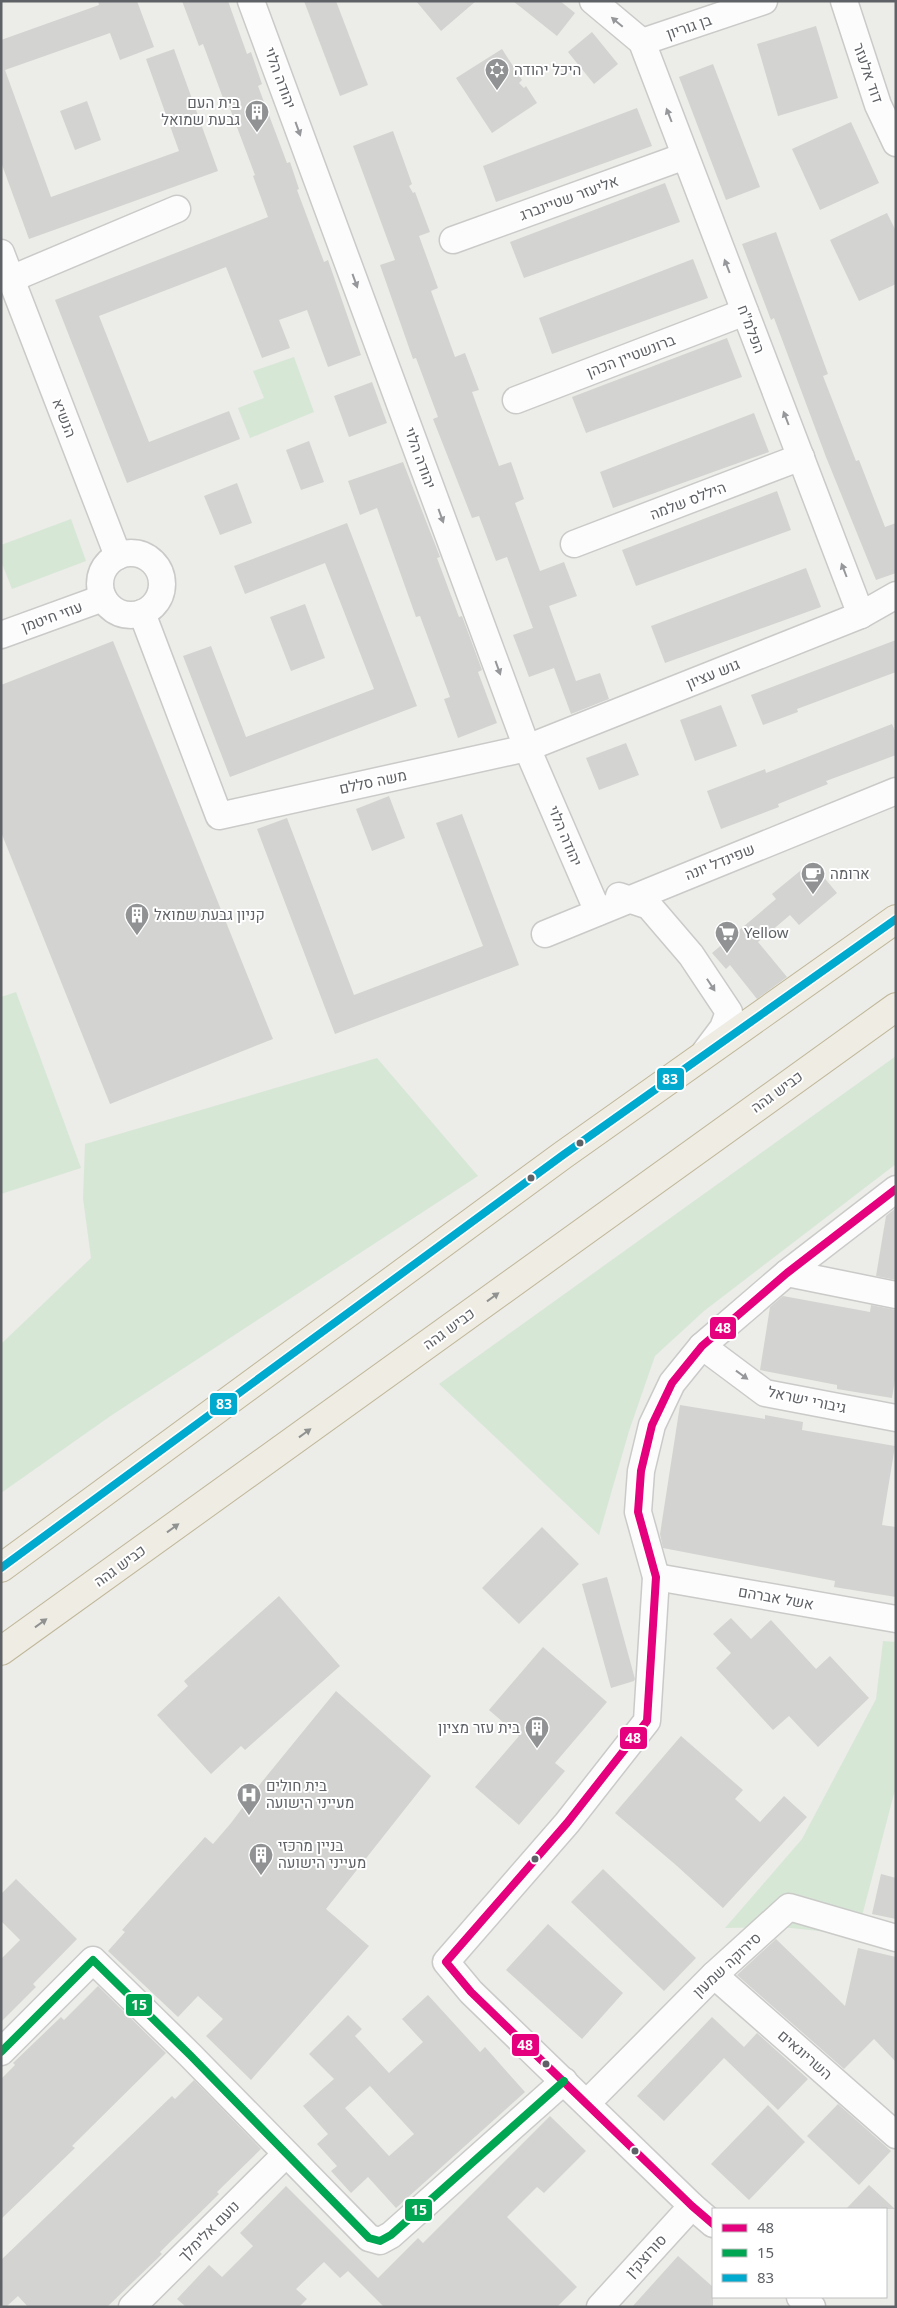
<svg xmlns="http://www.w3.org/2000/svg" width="897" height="2308" font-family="'Noto Sans',Heebo,sans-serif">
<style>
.green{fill:#d7e7d6}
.building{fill:#d3d3d1;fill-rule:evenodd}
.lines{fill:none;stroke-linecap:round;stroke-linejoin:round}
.minor-casing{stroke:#cacac9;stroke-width:29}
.highway-casing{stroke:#c0b799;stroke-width:30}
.minor{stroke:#fcfcfc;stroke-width:26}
.highway{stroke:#eeece3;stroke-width:28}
.bus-1-casing{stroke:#fff;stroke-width:11}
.bus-2-casing{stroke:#fff;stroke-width:11}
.bus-3-casing{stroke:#fff;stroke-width:11}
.bus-1{stroke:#e5007d;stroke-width:8}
.bus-2{stroke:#00a651;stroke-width:8}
.bus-3{stroke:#00a9ce;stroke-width:8}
.oneway{fill:#95979a}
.oneway2{fill:#909291}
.bus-dot{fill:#5e6165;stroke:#fff;stroke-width:2}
.labels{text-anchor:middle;stroke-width:4;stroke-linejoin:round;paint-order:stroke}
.street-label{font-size:15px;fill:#5e6165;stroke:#fff}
.poi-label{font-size:15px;fill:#5e6165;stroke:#fff;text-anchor:start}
.line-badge{stroke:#fff;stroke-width:2}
.badge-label{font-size:14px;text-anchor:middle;font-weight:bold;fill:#fff}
</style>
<rect width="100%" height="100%" fill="#ecece8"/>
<g class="green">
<polygon points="294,357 314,412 250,438 238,408 264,398 253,371"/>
<polygon points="71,519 86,561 12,589 1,561 1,545"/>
<polygon points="16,992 81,1168 1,1194 1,997"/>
<polygon points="896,1056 896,1164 704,1311 655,1356 629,1431 599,1535 439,1384"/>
<polygon points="377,1058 478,1176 112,1415 1,1493 1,1344 91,1258 83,1198 85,1144"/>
<polygon points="883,1641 896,1642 896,1786 857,1935 781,1927 725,1928 802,1839 876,1699"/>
</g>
<g class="building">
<polygon points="98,1 137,1 154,47 120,60 110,33 5,70 51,197 179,151 146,59 174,49 218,171 29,239 1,162 1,40 99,5"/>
<polygon points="182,1 228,1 247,54 251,52 262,84 258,86 287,163 290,162 299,189 297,190 324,262 328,260 361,355 328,367 307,310 279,320 290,348 262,358 226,267 99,316 149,442 229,411 240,439 127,483 55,300 268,217 253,176 255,175 226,98 223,98 203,44 199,46"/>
<polygon points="304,1 336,1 368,85 340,96"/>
<polygon points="416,1 476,1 441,31"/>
<polygon points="513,1 560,1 575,13 557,36"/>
<polygon points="816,26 838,98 778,116 757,44"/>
<polygon points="592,32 618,64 594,84 568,52"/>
<polygon points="502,49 522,80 519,83 524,88 526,86 537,103 492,133 456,78"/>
<polygon points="713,64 760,187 726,200 679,77"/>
<polygon points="87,101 101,140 75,150 60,111"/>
<polygon points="637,108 652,146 496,202 483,166"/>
<polygon points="851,122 879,183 820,210 792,149"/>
<polygon points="393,131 412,184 409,186 413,193 415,192 430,232 419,236 438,288 431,291 455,357 465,353 479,390 472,392 499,466 511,462 524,499 515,503 540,571 564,562 577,596 549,606 576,681 600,673 609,699 571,714 554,668 529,677 513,635 533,628 507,557 496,561 479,516 472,518 433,419 438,417 416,358 413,359 380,265 395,260 353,146"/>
<polygon points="665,183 680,222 524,278 510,242"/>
<polygon points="887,213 896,231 896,284 859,301 830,240"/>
<polygon points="776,232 828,374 823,376 856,461 859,460 885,527 896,523 896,573 876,580 826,457 774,318 771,320 742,244"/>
<polygon points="693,259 708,298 552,354 539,318"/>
<polygon points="727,338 742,377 586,433 572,397"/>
<polygon points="372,382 387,423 349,437 334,396"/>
<polygon points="754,413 769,452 613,508 600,472"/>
<polygon points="309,441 324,482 301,490 286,450"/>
<polygon points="403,462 440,557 437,558 459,617 462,616 482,670 478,672 497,723 458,738 444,699 450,697 420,616 416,617 377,508 360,515 348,481"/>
<polygon points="237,483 252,523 220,535 204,496"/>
<polygon points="777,491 791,530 636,586 622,550"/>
<polygon points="347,523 417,706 230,777 183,656 211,646 246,737 374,689 325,563 245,594 234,566"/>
<polygon points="806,568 821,607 665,663 651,626"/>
<polygon points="305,604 325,658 291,671 270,617"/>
<polygon points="896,640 896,672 797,709 798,712 763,725 751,695"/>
<polygon points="113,641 273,1039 110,1104 1,832 1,685"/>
<polygon points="721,705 737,746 695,761 680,720"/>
<polygon points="892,724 896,733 896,755 826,781 828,784 778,804 779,807 721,829 707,791 765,769 766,773"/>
<polygon points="626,743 639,775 599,790 586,758"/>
<polygon points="389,796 405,838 372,851 356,809"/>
<polygon points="462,814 519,965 335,1034 257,829 287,818 354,995 483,946 436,823"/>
<polygon points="811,862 837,893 799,925 790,915 758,942 787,977 757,999 730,965 726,969 712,953 776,899 772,894"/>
<polygon points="896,1208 896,1280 876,1276 886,1216"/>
<polygon points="783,1296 870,1312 871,1305 896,1310 896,1374 892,1398 837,1389 837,1385 760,1370 770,1307"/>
<polygon points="680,1405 765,1419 765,1415 803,1422 802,1430 895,1446 882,1525 896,1527 896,1597 834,1587 835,1581 663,1548 660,1534"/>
<polygon points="542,1527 579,1564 519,1624 482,1588"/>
<polygon points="607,1577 635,1679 634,1681 611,1688 582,1584"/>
<polygon points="279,1596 340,1666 245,1750 241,1746 211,1774 157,1715 188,1686 184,1681"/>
<polygon points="731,1618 751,1639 771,1620 816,1669 830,1656 869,1698 818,1747 789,1716 773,1730 716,1668 731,1653 713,1634"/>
<polygon points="543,1647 607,1702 555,1763 565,1771 519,1825 475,1787 519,1736 489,1710"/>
<polygon points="336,1691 431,1776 326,1909 369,1946 251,2080 206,2036 223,2019 198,1996 178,2017 108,1951 125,1932 122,1930 205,1837 213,1844 231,1823 261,1783"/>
<polygon points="681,1736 743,1790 735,1799 760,1822 784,1796 807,1817 723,1908 677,1866 615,1813"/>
<polygon points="603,1869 696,1958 664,1991 571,1902"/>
<polygon points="881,1874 896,1878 896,1919 872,1914"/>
<polygon points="16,1879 77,1939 33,1984 36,1987 1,2022 1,1959 20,1940 1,1921 1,1894"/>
<polygon points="548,1924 623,1993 582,2039 506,1970"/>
<polygon points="776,1939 845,2006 858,1948 896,1957 896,2062 874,2039 844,2069 737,1975"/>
<polygon points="98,1986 166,2053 72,2146 75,2148 1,2219 1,2079 15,2065 13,2063 61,2017 64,2020"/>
<path d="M428 1995 480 2052 485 2047 525 2092 396 2208 368 2177 351 2193 331 2171 337 2166 317 2144 328 2134 303 2106 334 2079 309 2054 348 2015 362 2029 355 2036 389 2073 423 2042 402 2019ZM370 2086 414 2134 389 2156 345 2108Z"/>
<polygon points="712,2017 744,2047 757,2033 808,2079 778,2110 724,2058 664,2121 637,2096"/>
<polygon points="194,2080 261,2149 217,2192 219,2194 160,2252 162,2254 107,2307 28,2307 18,2296 6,2307 1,2307 1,2260 172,2096 175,2099"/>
<polygon points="838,2104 891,2151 859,2185 807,2136"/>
<polygon points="768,2105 805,2142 749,2200 711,2164"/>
<polygon points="550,2116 586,2151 544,2193 537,2187 507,2217 577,2287 557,2307 384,2307 348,2271 340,2278 324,2262 296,2289 307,2299 299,2307 186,2307 177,2299 209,2265 222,2277 253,2246 240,2233 286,2186 378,2278 418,2238 423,2243"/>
<polygon points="869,2185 895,2209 846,2209"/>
<polygon points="678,2256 713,2287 713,2307 632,2307"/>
</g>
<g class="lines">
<defs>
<g id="minor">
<polyline points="251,1 527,748 598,912"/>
<polyline points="593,1 642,42 861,615"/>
<polyline points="844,1 878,105 896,143"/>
<polyline points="642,42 764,1"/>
<polyline points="453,240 685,156"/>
<polyline points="1,253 118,556"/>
<polyline points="11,279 177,209"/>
<polyline points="516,400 745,312"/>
<polyline points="574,544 801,457"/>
<circle cx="131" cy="584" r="31"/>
<polyline points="142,613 219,816 527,748 861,615 896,595"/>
<polyline points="1,635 103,598"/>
<polyline points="619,896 649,906 691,955 729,1012 723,1028 705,1052"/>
<polyline points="545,934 896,791"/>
<polyline points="787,1273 896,1295"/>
<polyline points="702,1346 765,1393 896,1418"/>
<polyline points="656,1577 896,1619"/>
<polyline points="714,1975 896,2135"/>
<polyline points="1,2052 93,1960 190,2055 369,2238 380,2241 391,2235 564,2081"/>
<polyline points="587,2103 714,1975 789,1907 896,1938"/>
<polyline points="713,2224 692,2206 471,1992 446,1962 567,1823 647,1721 656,1577 638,1512 641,1471 652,1425 672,1383 702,1346 787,1273 896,1189"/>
<polyline points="800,2297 812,2307"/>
<polyline points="132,2307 286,2154"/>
<polyline points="600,2307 692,2206"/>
</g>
<g id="highway">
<polyline points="1,1568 563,1155 896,919"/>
<polyline points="1,1651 896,1007"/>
</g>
</defs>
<use href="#minor" class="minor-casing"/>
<use href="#highway" class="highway-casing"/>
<use href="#minor" class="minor"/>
<use href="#highway" class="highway"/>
<defs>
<polyline id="bus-1" points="713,2224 692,2206 471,1992 446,1962 567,1823 647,1721 656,1577 638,1512 641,1471 652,1425 672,1383 702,1346 787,1273 896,1189"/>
<polyline id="bus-2" points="1,2052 93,1960 190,2055 369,2238 380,2241 391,2235 564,2081"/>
<polyline id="bus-3" points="1,1568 563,1155 896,919"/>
</defs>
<use href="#bus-1" class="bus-1-casing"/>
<use href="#bus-2" class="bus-2-casing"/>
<use href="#bus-3" class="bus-3-casing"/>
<use href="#bus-1" class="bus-1"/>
<use href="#bus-2" class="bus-2"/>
<use href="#bus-3" class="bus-3"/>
</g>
<defs><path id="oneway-solid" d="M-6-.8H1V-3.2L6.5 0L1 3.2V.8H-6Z" transform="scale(1.25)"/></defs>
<g class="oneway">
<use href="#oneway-solid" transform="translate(617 22) rotate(-140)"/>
<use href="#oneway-solid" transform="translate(669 115) rotate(-111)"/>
<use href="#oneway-solid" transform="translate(298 129) rotate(70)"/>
<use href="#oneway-solid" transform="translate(727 266) rotate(-111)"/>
<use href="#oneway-solid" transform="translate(355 281) rotate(70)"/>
<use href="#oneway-solid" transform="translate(786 418) rotate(-111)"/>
<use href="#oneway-solid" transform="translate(441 516) rotate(70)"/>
<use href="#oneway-solid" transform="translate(844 570) rotate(-111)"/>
<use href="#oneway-solid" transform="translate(498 668) rotate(70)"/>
<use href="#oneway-solid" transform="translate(711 985) rotate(57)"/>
<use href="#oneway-solid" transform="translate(742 1375) rotate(36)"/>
</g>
<g class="oneway2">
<use href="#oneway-solid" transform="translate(493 1297) rotate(-36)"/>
<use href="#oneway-solid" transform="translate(305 1433) rotate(-36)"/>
<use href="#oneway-solid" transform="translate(173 1528) rotate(-36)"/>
<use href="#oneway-solid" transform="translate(41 1623) rotate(-36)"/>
</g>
<defs>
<symbol id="synagogue-pin" viewBox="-11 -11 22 30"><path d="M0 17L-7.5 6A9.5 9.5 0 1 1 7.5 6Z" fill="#909293" stroke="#fff"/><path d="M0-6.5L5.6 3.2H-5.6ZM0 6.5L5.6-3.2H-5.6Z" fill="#fff"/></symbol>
<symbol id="building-pin" viewBox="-11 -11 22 30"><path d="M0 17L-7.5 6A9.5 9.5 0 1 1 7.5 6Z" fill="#909293" stroke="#fff"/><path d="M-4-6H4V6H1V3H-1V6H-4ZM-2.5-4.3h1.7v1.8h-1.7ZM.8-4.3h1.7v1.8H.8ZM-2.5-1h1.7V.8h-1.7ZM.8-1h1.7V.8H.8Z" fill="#fff"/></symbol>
<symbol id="cafe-pin" viewBox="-11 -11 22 30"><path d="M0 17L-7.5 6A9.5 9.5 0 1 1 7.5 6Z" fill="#909293" stroke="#fff"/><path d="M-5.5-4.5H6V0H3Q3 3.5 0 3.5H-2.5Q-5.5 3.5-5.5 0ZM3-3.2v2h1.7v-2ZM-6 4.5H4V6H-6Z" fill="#fff"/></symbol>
<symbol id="supermarket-pin" viewBox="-11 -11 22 30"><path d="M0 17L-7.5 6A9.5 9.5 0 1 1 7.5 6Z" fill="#909293" stroke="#fff"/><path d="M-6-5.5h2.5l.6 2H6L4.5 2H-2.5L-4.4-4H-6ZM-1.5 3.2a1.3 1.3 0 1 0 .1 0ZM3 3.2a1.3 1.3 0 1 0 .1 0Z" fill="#fff"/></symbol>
<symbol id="hospital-pin" viewBox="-11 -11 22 30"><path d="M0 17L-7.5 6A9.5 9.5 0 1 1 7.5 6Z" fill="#909293" stroke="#fff"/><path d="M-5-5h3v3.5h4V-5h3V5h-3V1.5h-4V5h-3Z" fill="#fff"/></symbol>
</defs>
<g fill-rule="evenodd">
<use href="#synagogue-pin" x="483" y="56" width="28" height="38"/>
<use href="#building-pin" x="243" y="98" width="28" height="38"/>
<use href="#cafe-pin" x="799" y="860" width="28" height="38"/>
<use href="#building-pin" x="123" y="901" width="28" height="38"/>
<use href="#supermarket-pin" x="713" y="919" width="28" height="38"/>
<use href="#building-pin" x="523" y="1714" width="28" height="38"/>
<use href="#hospital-pin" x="235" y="1781" width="28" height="38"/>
<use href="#building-pin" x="247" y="1841" width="28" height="38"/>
</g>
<g class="bus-dot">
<circle cx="580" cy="1143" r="4.5"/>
<circle cx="531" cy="1178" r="4.5"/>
<circle cx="535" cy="1859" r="4.5"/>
<circle cx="546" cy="2064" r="4.5"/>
<circle cx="635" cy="2151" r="4.5"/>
</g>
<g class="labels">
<g class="street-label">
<text transform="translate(689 27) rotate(-19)" y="5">בן גוריון</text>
<text transform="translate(868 73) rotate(71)" y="5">דוד אלעזר</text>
<text transform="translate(280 78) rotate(70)" y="5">יהודה הלוי</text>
<text transform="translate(569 198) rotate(-20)" y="5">אליעזר שטיינברג</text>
<text transform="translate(751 329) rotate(69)" y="5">הפלמ"ח</text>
<text transform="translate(631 356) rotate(-21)" y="5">ברונשטיין הכהן</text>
<text transform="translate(64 418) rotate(69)" y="5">הנשיא</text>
<text transform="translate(420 458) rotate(70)" y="5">יהודה הלוי</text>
<text transform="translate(688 501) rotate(-21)" y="5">היללס שלמה</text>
<text transform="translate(52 617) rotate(-20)" y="5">עוזי חיטמן</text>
<text transform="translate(713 674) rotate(-22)" y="5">גוש עציון</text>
<text transform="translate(373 782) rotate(-12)" y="5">משה סללם</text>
<text transform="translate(565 836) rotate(67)" y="5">יהודה הלוי</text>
<text transform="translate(720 862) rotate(-22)" y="5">שפינדל יונה</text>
<text transform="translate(777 1092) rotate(-36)" y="5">כביש גהה</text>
<text transform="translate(449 1329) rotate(-36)" y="5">כביש גהה</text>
<text transform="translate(807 1400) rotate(12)" y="5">גיבורי ישראל</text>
<text transform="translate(120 1566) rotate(-36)" y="5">כביש גהה</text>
<text transform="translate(776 1598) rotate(10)" y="5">אשל אברהם</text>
<text transform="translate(727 1965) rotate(-43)" y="5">סירוקה שמעון</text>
<text transform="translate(805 2055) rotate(41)" y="5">השריונאים</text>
<text transform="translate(209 2231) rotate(-45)" y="5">נועם אלימלך</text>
<text transform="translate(646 2256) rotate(-47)" y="5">סורוצקין</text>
</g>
<g class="poi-label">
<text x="514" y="75">היכל יהודה</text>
<text x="240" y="108" text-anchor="end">בית העם<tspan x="240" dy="17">גבעת שמואל</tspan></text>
<text x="830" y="879">ארומה</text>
<text x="154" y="920">קניון גבעת שמואל</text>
<text x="744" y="938">Yellow</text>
<text x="520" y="1733" text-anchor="end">בית עזר מציון</text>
<text x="266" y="1791">בית חולים<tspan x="266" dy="17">מעייני הישועה</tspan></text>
<text x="278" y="1851">בניין מרכזי<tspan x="278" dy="17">מעייני הישועה</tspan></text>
</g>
</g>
<g class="line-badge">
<rect x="656" y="1067" width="29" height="24" rx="5" fill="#00a9ce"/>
<rect x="709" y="1316" width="28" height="24" rx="5" fill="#e5007d"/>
<rect x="209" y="1392" width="29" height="24" rx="5" fill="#00a9ce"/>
<rect x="619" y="1726" width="29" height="24" rx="5" fill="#e5007d"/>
<rect x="125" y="1993" width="28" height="24" rx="5" fill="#00a651"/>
<rect x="511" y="2033" width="29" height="24" rx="5" fill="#e5007d"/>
<rect x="404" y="2198" width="29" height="24" rx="5" fill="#00a651"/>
</g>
<g class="badge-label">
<text x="670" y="1084">83</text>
<text x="723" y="1333">48</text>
<text x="224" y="1409">83</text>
<text x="633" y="1743">48</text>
<text x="139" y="2010">15</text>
<text x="525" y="2050">48</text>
<text x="419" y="2215">15</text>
</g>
<rect width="897" height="2308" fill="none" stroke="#5e6165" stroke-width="5"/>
<rect x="712" y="2208" width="175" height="90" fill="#ffffff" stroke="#bfc0c1"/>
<rect x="722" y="2224" width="25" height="8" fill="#e5007d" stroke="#bfc0c1"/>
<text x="757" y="2233" font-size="15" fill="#5e6165">48</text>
<rect x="722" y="2249" width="25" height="8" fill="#00a651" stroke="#bfc0c1"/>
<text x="757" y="2258" font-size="15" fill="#5e6165">15</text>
<rect x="722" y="2274" width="25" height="8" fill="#00a9ce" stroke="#bfc0c1"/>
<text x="757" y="2283" font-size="15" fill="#5e6165">83</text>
</svg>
